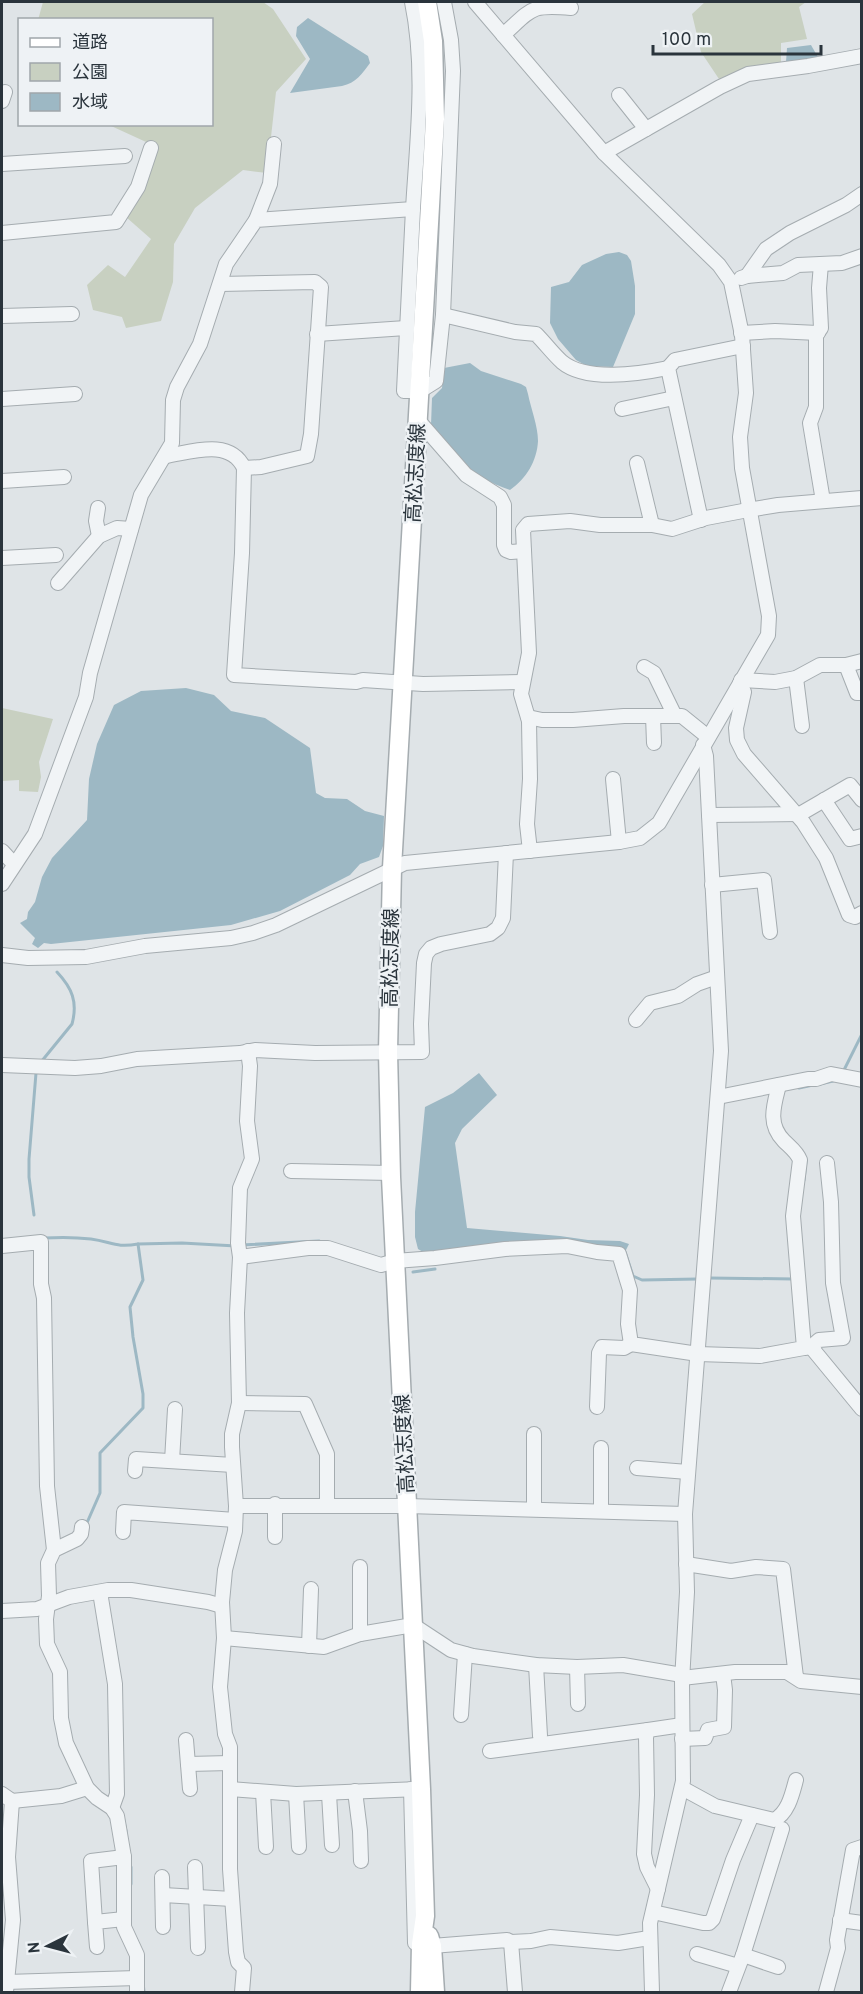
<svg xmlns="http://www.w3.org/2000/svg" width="863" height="1994" font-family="Overpass,'Noto Sans JP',sans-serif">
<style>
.green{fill:#c8d0c1}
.water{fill:#9db8c4}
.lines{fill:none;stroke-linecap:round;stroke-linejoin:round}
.stream{stroke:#9db8c4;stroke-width:3}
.minor-casing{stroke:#a5acb0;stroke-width:16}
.secondary-casing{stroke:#a5acb0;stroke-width:21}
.minor{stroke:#f1f4f6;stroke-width:14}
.secondary{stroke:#fff;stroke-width:18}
.labels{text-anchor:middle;stroke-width:5;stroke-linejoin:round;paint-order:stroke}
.street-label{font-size:20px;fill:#2a343c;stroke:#eef2f5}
</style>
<rect width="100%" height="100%" fill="#dfe4e7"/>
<g class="green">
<polygon points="43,2 263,2 273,9 306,59 276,92 267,173 243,170 195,208 174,244 173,282 161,321 126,328 122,317 93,310 87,285 108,265 125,277 151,239 126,217 157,147 109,125 212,124 212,20 38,20"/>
<polygon points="705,2 806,2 799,7 807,39 781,43 781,65 740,70 719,79 701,52 692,14"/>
<polygon points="2,708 53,719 39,762 41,777 38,792 19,791 19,780 2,781"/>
</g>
<g class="water">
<path d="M308 18 368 56 370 63C362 74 356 83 342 86L290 93 310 59 296 36 297 27Z"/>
<polygon points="811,45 819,59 786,62 787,48"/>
<polygon points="619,252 627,255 631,261 635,286 635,314 613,367 587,366 576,360 558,339 550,323 551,287 569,282 582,265 606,254"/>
<path d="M470 363 481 371 521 384 526 387 528 394C531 409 538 426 538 441 537 461 526 479 510 490 469 476 458 457 431 425L432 398 442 388 444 368Z"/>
<polygon points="186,688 214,695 231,711 265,718 310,748 316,793 325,798 347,799 365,811 384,816 383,846 379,857 360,864 350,875 280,911 231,925 51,944 44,943 38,948 32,944 35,938 20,923 27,919 28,912 35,902 42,877 52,858 87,820 89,779 97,744 114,705 141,691"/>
<polygon points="479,1073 497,1095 462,1129 455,1143 467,1228 560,1236 588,1240 620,1241 629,1244 625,1252 582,1248 428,1255 418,1249 415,1237 415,1212 425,1107 453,1093"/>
</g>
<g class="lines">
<g class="stream">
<path d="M41 1062 72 1024C78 1002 72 988 57 972"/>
<polyline points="843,1072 862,1034"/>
<polyline points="820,1084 833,1081"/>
<polyline points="799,1088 813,1085"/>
<polyline points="804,1180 806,1160"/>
<polyline points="34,1215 29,1177 29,1159 36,1073"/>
<path d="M44 1238C60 1237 75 1237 91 1239 112 1242 116 1248 138 1244"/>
<polyline points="242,1245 319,1241"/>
<polyline points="625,1252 633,1276 642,1280 698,1279"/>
<polyline points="413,1272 435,1269"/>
<polyline points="709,1278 794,1279"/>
<polyline points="86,1525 100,1493 100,1453 143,1408 143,1394 133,1337 130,1307 143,1280 138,1244 182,1243 236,1246"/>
<polyline points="123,1817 126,1831"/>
<polyline points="131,1867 131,1884"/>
<polyline points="143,1982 144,1992"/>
</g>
<defs>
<g id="minor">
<path d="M503 35C532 9 530 4 571 8L567 2"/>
<polyline points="619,95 646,129"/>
<polyline points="2,101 5,92"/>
<polyline points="604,153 720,87 748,74 808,66 862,56"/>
<polyline points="2,164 125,156"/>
<polyline points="413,209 404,391 420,391 436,381 443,315 453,71 451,40 444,2"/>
<polyline points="256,220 270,184 274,144"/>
<polyline points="2,233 116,222 138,187 151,148"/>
<polyline points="821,264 819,288 821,328 816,335 816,407 810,423 823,501"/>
<polyline points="747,276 766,249 790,233 846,205 862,194"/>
<polyline points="741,278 747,276 783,273 798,265 842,263 862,256"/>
<polyline points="220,284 315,282 321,287 311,434 307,456 261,467 244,468"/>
<path d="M443 315 515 332 536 334C545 343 553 354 562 362 586 382 639 374 668 368"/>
<polyline points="2,316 72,314"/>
<polyline points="741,333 775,331 818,333"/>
<polyline points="317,334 406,328"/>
<polyline points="2,399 75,394"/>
<polyline points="622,409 674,398"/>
<polyline points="418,420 466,475 500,497 504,505 504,545 506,550 511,552 524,551"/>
<path d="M166 456C192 452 230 438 244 468L242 553 234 675 356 682 363 680 423 684 522 682"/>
<polyline points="637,463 652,525"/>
<polyline points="2,481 64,477"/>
<polyline points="98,508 96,521 99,536"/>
<polyline points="701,520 668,368 675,360 743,346"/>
<polyline points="2,558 56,555"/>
<polyline points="58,583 99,536 117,528 131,529"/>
<polyline points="846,665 857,693 862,693"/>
<polyline points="644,667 654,673 675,716"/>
<polyline points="796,678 802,726"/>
<polyline points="741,680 775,682 796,678 820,665 846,665 862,661"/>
<polyline points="740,683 744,692 736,728 737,740 744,754 803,822 826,858 849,915 855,917 862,913"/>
<polyline points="653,716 654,743"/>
<polyline points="528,717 542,720 573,720 624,716 682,716 708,737"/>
<polyline points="613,779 619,842"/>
<polyline points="824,800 850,839 862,836"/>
<polyline points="709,815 800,814 850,785 862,800"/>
<polyline points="2,851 14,864"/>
<polyline points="530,851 527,824 530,779 529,721 521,694 529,653 523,530 528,524 570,521 600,525 652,525 672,529 706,518 748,510 778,505 862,498"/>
<path d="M2 884 35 834 86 697 90 673 141 495 172 443 173 400 177 387 200 344 226 264 256 220 413 209C417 140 426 70 412 2"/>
<polyline points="712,885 764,880 770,932"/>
<polyline points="2,955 28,958 86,957 145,946 231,938 253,933 276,925 405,863 619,842 640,838 659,823 768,635 769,616 742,468 740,437 746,393 742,335 731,282 719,265 604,153 475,2"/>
<polyline points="636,1020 650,1003 678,996 697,984 717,977"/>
<polyline points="2,1065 75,1068 101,1066 137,1059 240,1053 255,1050 315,1053 422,1052 421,1024 424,963 426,954 431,948 441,944 490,934 498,928 503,918 506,853"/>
<polyline points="718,1097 808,1079 816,1079 831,1074 862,1080"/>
<polyline points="291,1171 391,1173"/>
<polyline points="2,1246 41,1242 41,1284 44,1298 47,1486 54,1550"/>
<path d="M240 1257 308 1248H328L381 1265 395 1261 435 1258 505 1249 567 1246 597 1252 619 1254 630 1290 628 1324 631 1344 698 1354 760 1356 804 1348 793 1216 800 1160C797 1152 790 1147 784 1141 767 1124 774 1105 779 1085"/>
<polyline points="811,1347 862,1409"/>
<polyline points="804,1348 811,1347 819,1340 843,1338 833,1283 831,1202 827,1163"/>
<polyline points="239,1403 305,1404 327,1454 327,1505"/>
<polyline points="597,1407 599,1353 602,1347 624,1348 631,1344"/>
<polyline points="534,1434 534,1509"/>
<polyline points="601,1448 601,1511"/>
<polyline points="172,1461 175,1409"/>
<polyline points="637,1468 688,1472"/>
<polyline points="135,1471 136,1459 233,1465"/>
<polyline points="275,1504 275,1537"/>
<polyline points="236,1506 407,1506 685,1514"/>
<polyline points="82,1527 81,1534 77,1539 54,1550 48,1563 49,1596 46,1619 47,1644 60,1672 61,1718 66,1743 87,1788 97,1798 112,1808 117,1816 124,1857 124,1927 137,1955 137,1992"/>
<polyline points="123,1532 124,1512 235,1520"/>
<polyline points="686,1564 731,1571 756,1567 783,1569 796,1677"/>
<polyline points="360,1567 360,1634"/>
<polyline points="100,1592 115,1684 117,1794 112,1808"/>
<polyline points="2,1611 37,1609 69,1597 108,1590 131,1590 208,1602 222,1606"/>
<polyline points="224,1638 324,1647 360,1634 413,1625 451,1650 473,1656 536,1665 577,1667 623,1665 682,1675"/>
<polyline points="309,1646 311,1589"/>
<polyline points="536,1665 540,1736"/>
<polyline points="577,1667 578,1704"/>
<polyline points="682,1678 735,1672 787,1672 801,1681 862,1687"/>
<polyline points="461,1715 465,1654"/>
<polyline points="682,1739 705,1738 708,1730 724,1727 725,1690 723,1674"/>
<polyline points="186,1740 190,1789"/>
<polyline points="490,1751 648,1730"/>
<polyline points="188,1764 230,1763"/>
<path d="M682 1788 715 1806 774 1820C788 1813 792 1795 796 1780"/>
<polyline points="230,1789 296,1794 419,1789"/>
<polyline points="411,1789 415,1943"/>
<polyline points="355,1791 360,1831 361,1861"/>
<polyline points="263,1792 266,1847"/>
<polyline points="2,1794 12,1801 8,1857 13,1920 6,1992"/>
<polyline points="296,1794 299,1847"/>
<polyline points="329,1794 332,1845"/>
<polyline points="12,1801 61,1796 87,1788"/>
<polyline points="195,1867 198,1948"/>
<polyline points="162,1877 163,1927"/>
<polyline points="658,1889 647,1867 644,1854 647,1795 646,1737 648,1730 682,1725"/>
<polyline points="163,1895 232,1899"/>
<polyline points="653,1912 703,1923 709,1923 713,1919 733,1860 752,1815"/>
<polyline points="840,1920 862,1923"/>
<polyline points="95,1922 91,1861 124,1857"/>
<polyline points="511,1942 531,1941 550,1937 618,1943 649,1938"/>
<polyline points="432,1946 507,1940 511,1942 515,1992"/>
<polyline points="97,1947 95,1922 124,1919"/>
<polyline points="697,1954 738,1966"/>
<polyline points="743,1955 782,1829"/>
<polyline points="6,1982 137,1978"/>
<polyline points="242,1992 244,1968 238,1962 236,1952 230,1869 230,1747 225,1734 220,1687 224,1638 222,1602 225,1570 235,1531 236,1506 232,1447 232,1434 239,1403 237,1313 240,1257 238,1243 240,1188 252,1159 247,1121 250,1066 248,1051"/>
<polyline points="652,1992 650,1923 683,1781 682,1681 687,1592 685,1514 721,1051 706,756 703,745"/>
<polyline points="729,1992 743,1955 778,1967"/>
<polyline points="826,1992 838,1948 837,1940 853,1850 862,1847"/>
</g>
<g id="secondary">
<polyline points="429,1936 432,1946 435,1992"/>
<polyline points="420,1992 421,1944 425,1916 421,1789 391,1177 388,1052 392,868 435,119 433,41 427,2"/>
</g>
</defs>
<use href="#minor" class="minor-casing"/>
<use href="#secondary" class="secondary-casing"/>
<use href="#minor" class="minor"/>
<use href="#secondary" class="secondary"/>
</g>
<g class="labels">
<g class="street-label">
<text transform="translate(415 473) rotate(-87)" y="7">高松志度線</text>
<text transform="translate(390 958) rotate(-89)" y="7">高松志度線</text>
<text transform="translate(404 1444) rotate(-93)" y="7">高松志度線</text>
</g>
</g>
<rect width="863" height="1994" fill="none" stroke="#2a343c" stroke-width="6"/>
<rect x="18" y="18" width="195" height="108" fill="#eef2f5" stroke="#a0a6ab" stroke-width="1.5"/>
<rect x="30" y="38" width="30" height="9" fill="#ffffff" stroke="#a0a6ab" stroke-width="1.5"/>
<text x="72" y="48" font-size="18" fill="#2a343c">道路</text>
<rect x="30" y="63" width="30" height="18" fill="#c8d0c1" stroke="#a0a6ab" stroke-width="1.5"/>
<text x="72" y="78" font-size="18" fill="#2a343c">公園</text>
<rect x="30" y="93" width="30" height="18" fill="#9db8c4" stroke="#a0a6ab" stroke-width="1.5"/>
<text x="72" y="108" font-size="18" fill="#2a343c">水域</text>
<g transform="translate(48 1946) rotate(264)" stroke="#eef2f5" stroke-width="4.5" paint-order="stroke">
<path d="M0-4.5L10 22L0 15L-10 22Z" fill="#2a343c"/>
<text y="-9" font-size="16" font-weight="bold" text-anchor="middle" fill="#2a343c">N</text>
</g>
<path d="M653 45v9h168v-9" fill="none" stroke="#2a343c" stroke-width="3"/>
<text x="662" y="45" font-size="18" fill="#2a343c" stroke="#eef2f5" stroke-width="4.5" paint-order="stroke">100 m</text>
</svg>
